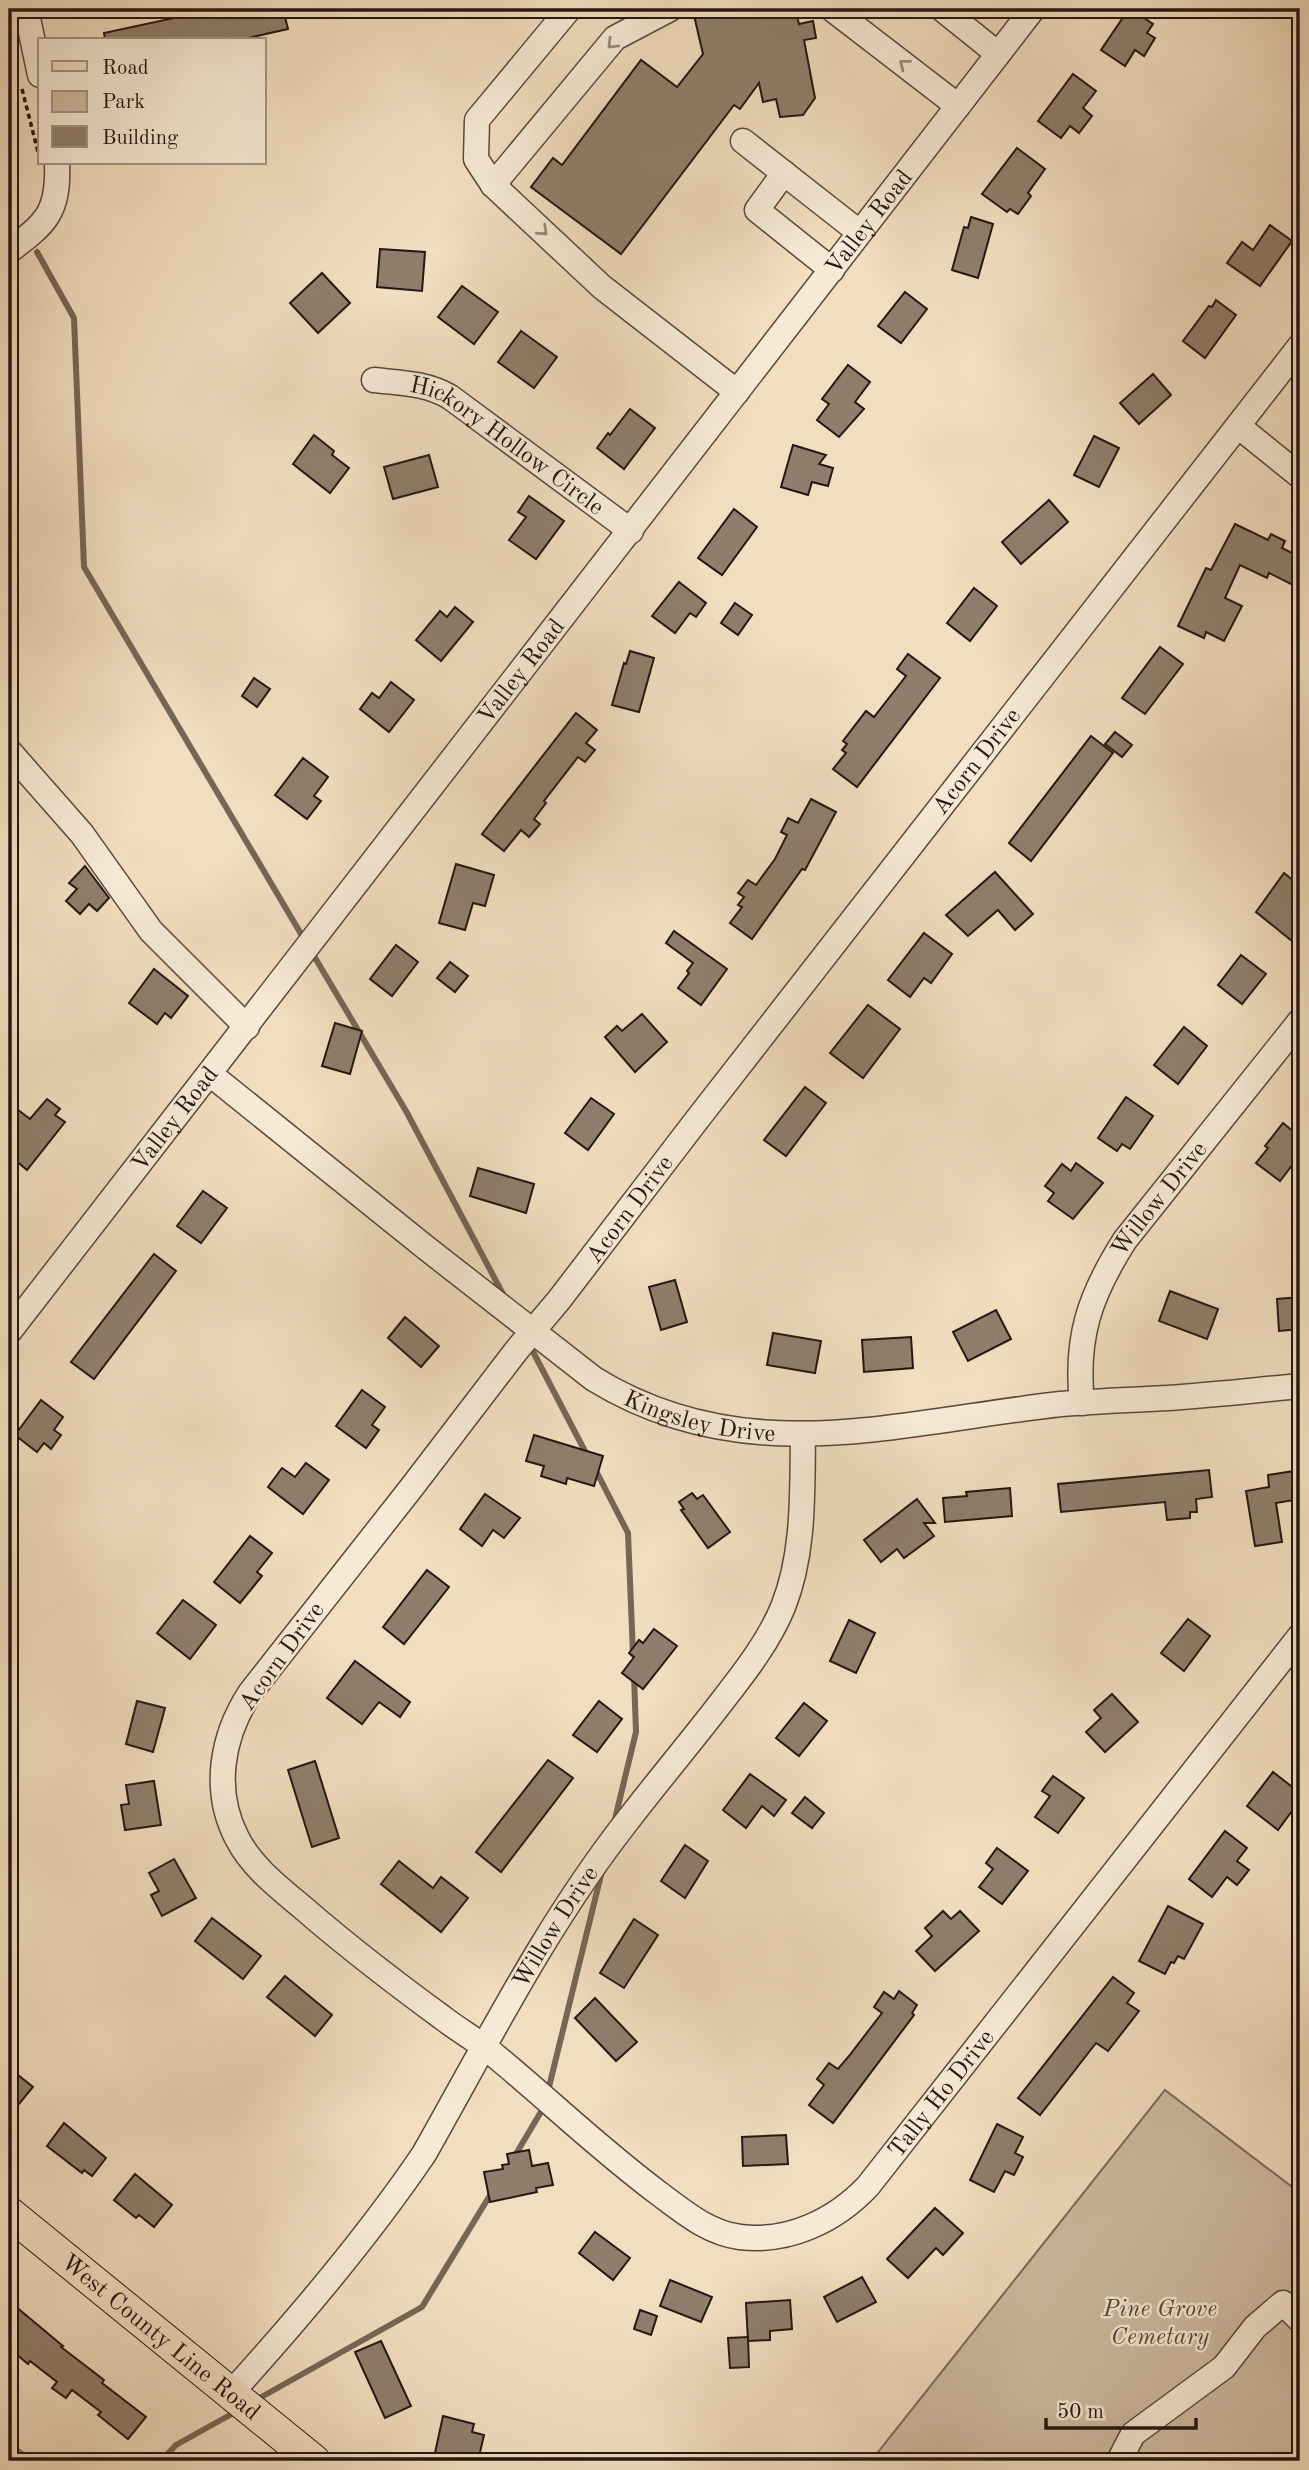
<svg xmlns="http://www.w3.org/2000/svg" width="1309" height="2470" font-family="'Old Standard TT',serif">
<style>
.green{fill:#cebba2;stroke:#7a695a;stroke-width:2}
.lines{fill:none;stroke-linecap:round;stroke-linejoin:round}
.stream{stroke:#766656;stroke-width:6}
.building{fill:#8f7e6c;stroke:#251712;stroke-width:2}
.minor-casing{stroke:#58483d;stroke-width:27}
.major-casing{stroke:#251712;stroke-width:34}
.path{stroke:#251712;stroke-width:3.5;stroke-dasharray:5 3.5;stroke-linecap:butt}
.minor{stroke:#f6e9d5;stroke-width:24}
.major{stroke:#f1ddbf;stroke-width:32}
.oneway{stroke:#988a7d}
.labels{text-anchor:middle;stroke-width:5;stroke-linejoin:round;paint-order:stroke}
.street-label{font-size:24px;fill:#251712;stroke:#f6e9d5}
.park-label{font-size:24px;font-style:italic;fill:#58483d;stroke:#f6e9d5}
</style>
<rect width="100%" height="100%" fill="#f1ddbf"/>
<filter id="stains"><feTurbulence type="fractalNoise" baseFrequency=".00286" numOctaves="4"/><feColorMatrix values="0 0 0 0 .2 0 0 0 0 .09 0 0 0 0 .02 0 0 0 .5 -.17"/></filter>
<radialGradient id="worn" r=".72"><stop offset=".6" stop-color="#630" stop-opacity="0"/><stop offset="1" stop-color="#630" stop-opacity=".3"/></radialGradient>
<g class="green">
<polygon points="1165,2090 1300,2193 1300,2461 871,2461"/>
<polygon points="9,2441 33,2461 9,2461"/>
</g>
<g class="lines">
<g class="stream">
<polyline points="37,252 74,318 84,567 304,939"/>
<polyline points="311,951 406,1111 504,1296"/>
<polyline points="530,1346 588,1457"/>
<polyline points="594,1467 628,1533 633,1654"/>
<polyline points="614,1823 636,1732 634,1675"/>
<polyline points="548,2091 602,1871"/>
<polyline points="513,2159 545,2105"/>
<polyline points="256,2400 422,2307 492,2192"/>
<polyline points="161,2461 176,2445 237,2411"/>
</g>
</g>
<g class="building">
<polygon points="216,9 283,9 288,29 239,40 105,40 104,33"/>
<polygon points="704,9 795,9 799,24 813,21 816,38 804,40 815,98 803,115 780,117 776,99 763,102 759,83 740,109 734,105 621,254 531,187 553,158 562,165 641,60 677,87 703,54 693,11"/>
<polygon points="1131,9 1153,24 1147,33 1155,38 1144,56 1135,50 1125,66 1101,50 1124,16 1126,17"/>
<polygon points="1073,74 1096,91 1083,108 1092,116 1079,133 1070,126 1061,138 1038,121"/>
<polygon points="1017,148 1045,169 1028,193 1031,196 1018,214 1010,209 1007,212 982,194"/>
<polygon points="971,217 993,224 978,278 952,270 964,227 968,228"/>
<polygon points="1270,225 1292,241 1260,286 1227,263 1242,242 1253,250"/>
<polygon points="380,249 425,252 422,291 377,287"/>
<polygon points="322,273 350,303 318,333 290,303"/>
<polygon points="462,286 498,312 474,344 438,317"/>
<polygon points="905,292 927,309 901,343 878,326"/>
<polygon points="1216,300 1236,315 1205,358 1183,341 1209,306 1212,307"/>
<polygon points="521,331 557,357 534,388 498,362"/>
<polygon points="848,365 870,382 855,402 864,409 839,437 817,420 829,404 822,399"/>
<polygon points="1153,374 1171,395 1139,424 1120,403"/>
<polygon points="630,409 655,428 624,469 597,448 608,433 610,435"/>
<polygon points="314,435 334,451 332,455 349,468 330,493 293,464"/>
<polygon points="1094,436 1119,448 1099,487 1074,475"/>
<polygon points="793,445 826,455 819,464 833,468 828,486 812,482 808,495 781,487"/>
<polygon points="429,455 438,487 393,499 384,467"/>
<polygon points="529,496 564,521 536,559 509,540 526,517 518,512"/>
<polygon points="1049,500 1068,522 1021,564 1002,542"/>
<polygon points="734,509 757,527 722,575 698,558"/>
<polygon points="1235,524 1268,540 1271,534 1285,541 1282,548 1300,557 1300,572 1293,585 1269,573 1267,578 1240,565 1225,598 1242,606 1224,641 1206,632 1204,638 1178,626 1206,568 1211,570"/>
<polygon points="679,582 706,603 696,617 690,613 675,633 652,616"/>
<polygon points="974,588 997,606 970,641 947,623"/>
<polygon points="735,603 752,615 738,635 721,623"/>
<polygon points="455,607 473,622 441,661 416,640 440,611 447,617"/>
<polygon points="1160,647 1183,664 1145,714 1122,698"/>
<polygon points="630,651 654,658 639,712 612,705 624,663 626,664"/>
<polygon points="908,654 940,678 857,787 833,769 846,753 842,750 847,744 843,741 866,711 874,717 906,676 897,669"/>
<polygon points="254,678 270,689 257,707 242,696"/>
<polygon points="391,682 414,700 389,732 360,709 372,693 379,698"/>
<polygon points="576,713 597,730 586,743 595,750 585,762 578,757 544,801 546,803 534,819 540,824 529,837 521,830 504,851 482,834"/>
<polygon points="1115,732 1132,745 1122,757 1105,744"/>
<polygon points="1091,736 1113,753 1031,861 1009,843"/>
<polygon points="303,758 328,777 314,796 321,801 307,819 275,795"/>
<polygon points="811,799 836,812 805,870 802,869 752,939 730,923 742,907 738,905 744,897 738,893 748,880 756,885 775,859 787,835 781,832 788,818 798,823"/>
<polygon points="456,864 494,875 485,906 473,903 465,930 439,923"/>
<polygon points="85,866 109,898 97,911 89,904 80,914 66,901 77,889 69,883"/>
<polygon points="995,872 1033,914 1015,930 998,910 968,936 946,915"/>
<polygon points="1284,873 1300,886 1300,930 1292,941 1256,912"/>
<polygon points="674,931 727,969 701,1005 678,988 689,973 687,971 693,963 666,943"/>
<polygon points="924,933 952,954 931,983 924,978 910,997 888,980"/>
<polygon points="396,945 418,962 392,996 370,979"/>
<polygon points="1241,955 1266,974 1242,1004 1218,985"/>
<polygon points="450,962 468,976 455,992 437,978"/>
<polygon points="154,969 188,996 171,1018 165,1013 157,1024 129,1003"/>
<polygon points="868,1005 900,1029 863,1078 830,1053"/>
<polygon points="642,1014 667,1042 635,1072 605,1037 617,1026 622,1031"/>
<polygon points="335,1023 362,1031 350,1074 322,1066"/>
<polygon points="1184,1027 1207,1046 1178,1084 1154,1065"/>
<polygon points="805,1087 826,1103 786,1156 764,1140"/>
<polygon points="1126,1097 1153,1116 1130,1149 1122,1144 1117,1151 1098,1138"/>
<polygon points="591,1098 614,1114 588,1150 565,1133"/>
<polygon points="47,1099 60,1109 55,1115 65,1122 27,1170 9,1155 9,1103 30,1119"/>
<polygon points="1283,1123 1300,1137 1300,1155 1280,1181 1256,1163 1268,1148 1265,1146"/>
<polygon points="1076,1163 1103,1183 1073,1219 1048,1201 1054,1193 1045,1186 1062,1164 1071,1171"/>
<polygon points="478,1168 534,1184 526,1213 470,1196"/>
<polygon points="203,1191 227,1208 201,1243 177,1226"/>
<polygon points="154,1254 176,1271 94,1379 71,1362"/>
<polygon points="675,1280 687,1322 661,1330 649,1287"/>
<polygon points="1170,1291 1218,1309 1207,1339 1159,1321"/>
<polygon points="1300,1297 1300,1329 1279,1331 1277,1299"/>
<polygon points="996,1310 1011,1339 968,1361 953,1332"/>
<polygon points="405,1317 439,1346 421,1367 388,1338"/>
<polygon points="773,1333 821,1341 815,1373 767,1365"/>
<polygon points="911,1337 913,1368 864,1372 862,1340"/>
<polygon points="362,1390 385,1407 372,1425 379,1430 366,1448 336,1426"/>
<polygon points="41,1400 63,1417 54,1430 61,1435 51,1449 44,1443 37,1452 15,1435"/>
<polygon points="534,1435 603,1456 594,1486 567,1478 566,1484 541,1476 544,1466 526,1461"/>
<polygon points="306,1463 329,1480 303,1514 268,1487 282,1468 295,1477"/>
<polygon points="1209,1470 1212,1497 1196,1499 1197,1512 1190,1512 1190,1518 1167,1520 1165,1502 1061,1512 1058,1484"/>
<polygon points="1300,1470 1300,1499 1276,1503 1282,1542 1255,1546 1246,1491 1269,1487 1268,1475"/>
<polygon points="1010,1488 1012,1516 945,1522 943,1498 967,1496 966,1492"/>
<polygon points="692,1493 697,1499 703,1495 730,1532 708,1548 681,1510 684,1509 679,1502"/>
<polygon points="485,1494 520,1518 504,1538 493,1530 482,1546 460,1529"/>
<polygon points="917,1499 935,1523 924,1523 934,1536 904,1558 897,1549 881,1562 864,1540"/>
<polygon points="250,1536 272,1553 257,1572 262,1576 240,1603 214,1582"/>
<polygon points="427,1570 449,1587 404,1644 383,1627"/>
<polygon points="183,1600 216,1625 190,1659 157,1633"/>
<polygon points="1188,1619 1210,1636 1184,1671 1161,1653"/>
<polygon points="849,1620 875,1633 856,1673 830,1661"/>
<polygon points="654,1629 677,1646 643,1689 622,1673 634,1657 629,1653 639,1640 643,1643"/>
<polygon points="355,1661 410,1702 400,1717 379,1702 362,1724 327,1698"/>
<polygon points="1112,1694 1138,1722 1105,1752 1086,1732 1101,1718 1094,1710"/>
<polygon points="137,1701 165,1708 153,1752 126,1744"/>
<polygon points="599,1701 622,1719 597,1752 573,1735"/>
<polygon points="804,1703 827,1721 799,1756 776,1738"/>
<polygon points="548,1760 573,1778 501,1872 476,1852"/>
<polygon points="315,1761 339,1838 312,1847 288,1770"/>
<polygon points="1273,1772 1300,1793 1300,1800 1278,1830 1247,1806"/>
<polygon points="750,1774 786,1800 774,1816 762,1806 746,1828 723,1810"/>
<polygon points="1053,1776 1084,1798 1058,1833 1035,1817 1050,1796 1042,1791"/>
<polygon points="154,1781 161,1825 125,1830 121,1805 129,1804 126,1785"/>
<polygon points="805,1797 824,1813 812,1828 792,1813"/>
<polygon points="1225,1831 1247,1848 1237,1861 1249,1870 1237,1885 1227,1877 1212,1897 1189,1879"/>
<polygon points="685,1845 708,1861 685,1898 661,1881"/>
<polygon points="997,1848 1028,1871 1002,1904 979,1887 993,1869 986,1863"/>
<polygon points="174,1859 196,1898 162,1916 151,1895 159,1891 149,1873"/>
<polygon points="399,1861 433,1888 441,1877 468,1898 441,1932 381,1884"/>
<polygon points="1168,1906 1203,1924 1184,1959 1178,1956 1174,1963 1171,1962 1165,1974 1139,1961"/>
<polygon points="943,1911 951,1919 960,1911 979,1931 935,1971 916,1951 932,1936 925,1928"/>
<polygon points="212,1918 261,1956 243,1979 195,1941"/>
<polygon points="634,1919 658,1935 624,1988 600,1973"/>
<polygon points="285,1976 332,2015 315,2036 267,1997"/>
<polygon points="1113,1977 1134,1993 1127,2003 1139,2011 1108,2051 1096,2043 1040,2115 1018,2098"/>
<polygon points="899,1991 917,2005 912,2013 914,2015 833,2123 809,2105 824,2085 817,2079 829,2063 838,2069 849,2056 882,2013 874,2007 884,1992 894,1999"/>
<polygon points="595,1998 637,2042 616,2061 575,2018"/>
<polygon points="18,2075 33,2087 9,2116 9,2086"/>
<polygon points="64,2123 106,2158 92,2176 84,2170 82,2173 47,2146"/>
<polygon points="997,2124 1023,2137 1015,2153 1023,2157 1014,2175 1005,2171 994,2192 970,2180"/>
<polygon points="786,2135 788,2164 743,2166 742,2137"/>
<polygon points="529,2150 532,2166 548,2163 553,2185 536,2188 537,2192 490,2202 484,2172 503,2169 502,2165 509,2164 507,2154"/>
<polygon points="135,2174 172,2205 154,2227 139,2215 136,2218 114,2200"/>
<polygon points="935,2208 963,2233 943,2255 936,2248 908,2278 887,2259"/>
<polygon points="595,2232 630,2258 613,2280 579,2253"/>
<polygon points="862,2277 876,2302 837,2322 824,2297"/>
<polygon points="670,2280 712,2297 701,2322 660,2306"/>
<polygon points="790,2300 792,2329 770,2331 770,2340 748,2341 746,2303"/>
<polygon points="9,2301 63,2346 61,2347 104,2380 102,2383 146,2417 128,2439 98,2415 101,2412 72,2390 66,2398 52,2388 57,2382 30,2361 28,2364 9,2348"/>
<polygon points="640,2310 657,2316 651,2335 634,2329"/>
<polygon points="748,2337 749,2367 730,2368 728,2338"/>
<polygon points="381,2341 411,2406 385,2418 355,2352"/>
<polygon points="443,2416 474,2424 472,2432 484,2435 478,2461 435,2453"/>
</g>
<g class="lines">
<defs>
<g id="minor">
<polyline points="26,9 40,75"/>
<polyline points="569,9 477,120 476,159 493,185 602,287 737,392"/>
<polyline points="832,9 958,106"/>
<polyline points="942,9 998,54"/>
<polyline points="743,141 859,232"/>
<polyline points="784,173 757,210 832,270"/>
<polyline points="493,185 615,38 670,9"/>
<path d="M9 251C46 223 59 213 57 163"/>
<path id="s1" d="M1300 346 696 1121 559 1300 516 1351 412 1487 250 1693C222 1736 212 1790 237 1838 251 1866 278 1887 302 1907 347 1946 395 1983 443 2018 457 2029 473 2038 487 2049 546 2097 600 2150 661 2195 685 2213 709 2233 740 2237 788 2243 835 2221 868 2186L1300 1636"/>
<path id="s2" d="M374 380C401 383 426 383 450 397L631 531"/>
<polyline points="1238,426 1300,476"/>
<polyline points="9,751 82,834 151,931 247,1027"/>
<path id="s3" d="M210 1074 425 1247 594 1379C745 1472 899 1422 1061 1404 1097 1401 1132 1400 1168 1398 1212 1395 1256 1390 1300 1386"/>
<path id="s4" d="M9 1332 1033 9"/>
<path id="s5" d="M1082 1403C1075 1337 1090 1295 1125 1240L1300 1021"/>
<path id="s6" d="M231 2393C300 2317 367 2238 424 2154 488 2041 547 1923 628 1820 658 1781 690 1743 720 1704 744 1673 768 1643 783 1607 805 1552 802 1491 803 1434"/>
<polyline points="1119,2461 1133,2434 1224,2367 1255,2327 1283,2303 1300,2320"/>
</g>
<g id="major">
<path id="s7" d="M9 2213 314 2461"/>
</g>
</defs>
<use href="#minor" class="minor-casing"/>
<use href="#major" class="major-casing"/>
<g class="path">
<polyline points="9,55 15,61"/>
<polyline points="22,89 38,152"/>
</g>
<use href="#minor" class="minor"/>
<use href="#major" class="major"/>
</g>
<defs><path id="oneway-chevron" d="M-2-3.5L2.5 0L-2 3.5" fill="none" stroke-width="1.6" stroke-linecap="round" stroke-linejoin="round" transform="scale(1.75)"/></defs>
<g class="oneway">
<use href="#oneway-chevron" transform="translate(612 44) rotate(135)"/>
<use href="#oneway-chevron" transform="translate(904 64) rotate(-142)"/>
<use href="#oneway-chevron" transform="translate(543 231) rotate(43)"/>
</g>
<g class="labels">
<g class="street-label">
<text dy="8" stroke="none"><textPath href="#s4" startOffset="1404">Valley Road</textPath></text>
<text dy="8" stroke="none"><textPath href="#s2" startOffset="152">Hickory Hollow Circle</textPath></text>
<text dy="8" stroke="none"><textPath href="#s4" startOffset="836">Valley Road</textPath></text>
<text transform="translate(976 761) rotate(-52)" y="8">Acorn Drive</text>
<text dy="8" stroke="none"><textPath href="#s4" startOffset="270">Valley Road</textPath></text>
<text dy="8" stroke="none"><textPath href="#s5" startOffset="226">Willow Drive</textPath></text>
<text transform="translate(629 1209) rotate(-53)" y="8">Acorn Drive</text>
<text dy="8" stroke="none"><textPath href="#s3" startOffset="604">Kingsley Drive</textPath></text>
<text transform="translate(281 1656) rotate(-54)" y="8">Acorn Drive</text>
<text dy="8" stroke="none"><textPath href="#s6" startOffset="570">Willow Drive</textPath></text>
<text dy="8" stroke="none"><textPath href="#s1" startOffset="2768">Tally Ho Drive</textPath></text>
<text dy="8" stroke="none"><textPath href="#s7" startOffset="196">West County Line Road</textPath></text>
</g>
<g class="park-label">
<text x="1160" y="2316">Pine Grove<tspan x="1160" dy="28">Cemetary</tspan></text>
</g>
</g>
<rect width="1309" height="2470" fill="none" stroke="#f1ddbf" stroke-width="35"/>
<rect x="10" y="10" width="1288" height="2449" fill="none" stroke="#251712" stroke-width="3.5"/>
<rect x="18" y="18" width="1274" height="2435" fill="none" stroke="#251712" stroke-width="2"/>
<rect x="38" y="38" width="228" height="126" fill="#f6e9d5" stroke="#a29587" stroke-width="2"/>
<rect x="52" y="61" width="35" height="10" fill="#f1ddbf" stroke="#a29587" stroke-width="2"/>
<text x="102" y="74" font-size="21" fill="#251712">Road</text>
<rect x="52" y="91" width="35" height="21" fill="#cebba2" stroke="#a29587" stroke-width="2"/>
<text x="102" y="108" font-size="21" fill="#251712">Park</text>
<rect x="52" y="126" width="35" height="21" fill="#8f7e6c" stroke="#a29587" stroke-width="2"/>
<text x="102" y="144" font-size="21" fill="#251712">Building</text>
<path d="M1046 2418v10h150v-10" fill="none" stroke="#251712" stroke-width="3.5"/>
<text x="1057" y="2418" font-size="21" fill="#251712" stroke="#f6e9d5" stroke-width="5" paint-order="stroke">50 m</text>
<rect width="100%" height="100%" filter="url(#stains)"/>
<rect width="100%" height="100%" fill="url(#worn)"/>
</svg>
